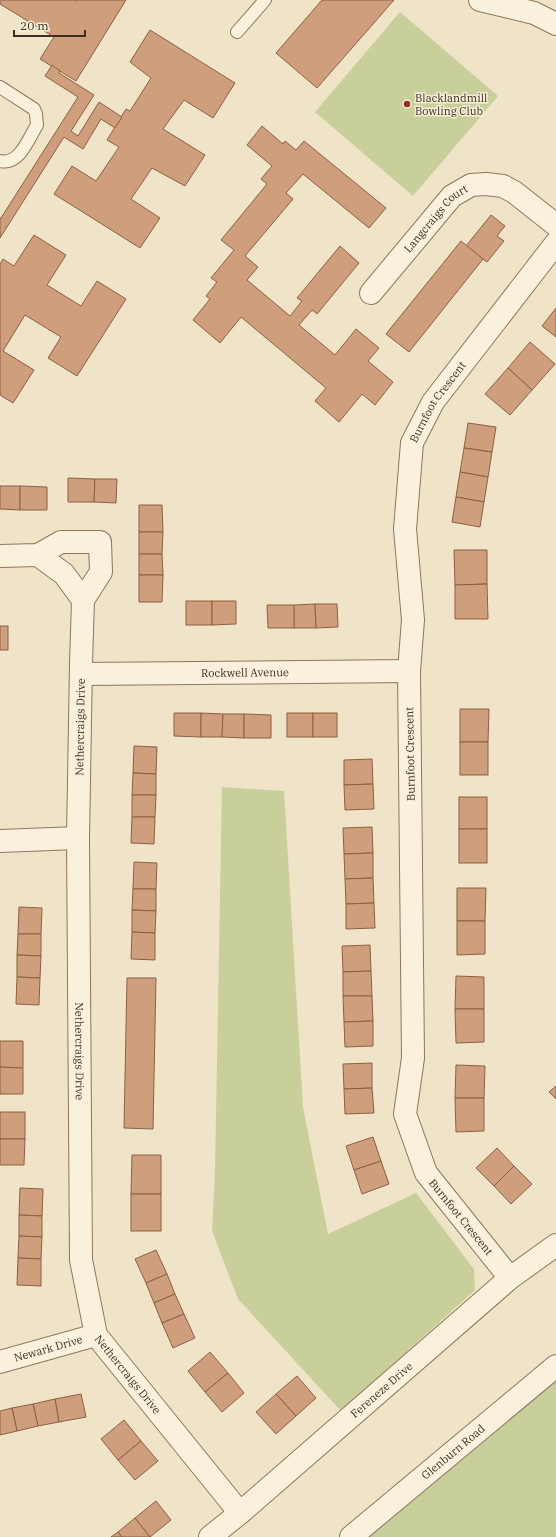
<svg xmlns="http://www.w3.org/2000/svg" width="556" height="1537" font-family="'IBM Plex Serif',serif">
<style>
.green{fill:#c9cf9b}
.building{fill:#cf9f7d;stroke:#8d5f41}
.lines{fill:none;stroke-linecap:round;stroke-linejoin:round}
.service-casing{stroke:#8d765c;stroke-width:14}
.minor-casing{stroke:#8d765c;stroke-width:24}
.tertiary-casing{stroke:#8d765c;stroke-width:24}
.service{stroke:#faf1dc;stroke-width:12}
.minor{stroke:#faf1dc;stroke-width:22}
.tertiary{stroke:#faf1dc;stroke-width:22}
.poi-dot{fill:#9e2a2b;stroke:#f7eed8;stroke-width:1.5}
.labels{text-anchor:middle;stroke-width:3;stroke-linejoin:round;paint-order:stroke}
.poi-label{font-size:11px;fill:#3d2e20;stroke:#f7eed8;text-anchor:start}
.street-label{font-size:11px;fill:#3d2e20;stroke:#f7eed8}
</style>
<rect width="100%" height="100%" fill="#f0e4c8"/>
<g class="green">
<polygon points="400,12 498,96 413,196 315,112"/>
<polygon points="222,787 284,791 303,1107 328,1234 416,1193 474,1269 475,1290 341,1411 238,1299 212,1231 215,1170"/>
<polygon points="556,1381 556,1537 369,1537"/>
</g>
<g class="building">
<polygon points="0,0 75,0 77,1 78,0 126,0 76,81 40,59 54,37 0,4"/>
<polygon points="322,0 394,0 317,88 276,53"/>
<polygon points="150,30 235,83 213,118 184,100 163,129 205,155 185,186 152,168 131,199 160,218 140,248 54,194 72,166 96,181 119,147 107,140 126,109 130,111 151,78 130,62"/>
<polygon points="52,65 60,71 59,73 94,95 71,131 78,136 99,102 122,117 115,128 101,119 83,149 64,137 0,238 0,218 1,218 78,97 45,76"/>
<polygon points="262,126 283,144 285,141 296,150 304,141 386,208 369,228 303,174 286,193 293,199 245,256 258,267 247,280 290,316 302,301 297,298 340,246 359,263 317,314 312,310 299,325 335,355 356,329 379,348 368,361 393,382 375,405 362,394 339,422 315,401 326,388 241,317 220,343 193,320 210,299 206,296 217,282 211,278 234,250 221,240 267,184 261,179 272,166 247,145"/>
<polygon points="491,215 505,226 497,236 504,241 487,262 466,246"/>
<polygon points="34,235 66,255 47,285 81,306 97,281 126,299 77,376 48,358 61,337 25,315 3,351 34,370 13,403 0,395 0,264 3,259 14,266"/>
<polygon points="461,241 483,259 409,352 386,334"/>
<polygon points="556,308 556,337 542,326"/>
<polygon points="530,342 555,364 532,390 508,368"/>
<polygon points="508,368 532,390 510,415 485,394"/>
<polygon points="468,423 496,427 492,452 464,448"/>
<polygon points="464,448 492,452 488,477 460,472"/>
<polygon points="460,472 488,477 484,502 456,497"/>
<polygon points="68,478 95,479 94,502 68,502"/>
<polygon points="95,479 117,479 116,503 94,502"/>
<polygon points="0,486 20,486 20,510 0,509"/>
<polygon points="20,486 47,487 47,510 20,510"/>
<polygon points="456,497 484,502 480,527 452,522"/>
<polygon points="139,505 162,505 163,532 139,532"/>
<polygon points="139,532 163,532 162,554 139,554"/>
<polygon points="454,550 487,550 487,584 455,585"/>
<polygon points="139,554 162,554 163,575 139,575"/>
<polygon points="139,575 163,575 162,602 139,602"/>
<polygon points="487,584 488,619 455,619 455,585"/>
<rect x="186" y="601" width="26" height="24"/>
<polygon points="212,601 236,601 236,624 212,625"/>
<polygon points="315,604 316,628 294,628 294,605"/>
<polygon points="315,604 337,604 338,627 316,628"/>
<polygon points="267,605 294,605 294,628 268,628"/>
<rect x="0" y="626" width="8" height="24"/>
<polygon points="460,709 489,709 488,742 460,742"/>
<polygon points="174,713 201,713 201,737 174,736"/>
<polygon points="201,713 223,714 222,737 201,737"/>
<rect x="287" y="713" width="26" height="24"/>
<rect x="313" y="713" width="24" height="24"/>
<polygon points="223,714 244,714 244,738 222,737"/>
<polygon points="244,714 271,715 271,738 244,738"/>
<rect x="460" y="742" width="28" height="33"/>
<polygon points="134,746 157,747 156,774 133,773"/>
<polygon points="372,759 373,784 344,785 344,760"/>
<polygon points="133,773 156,774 156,795 132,795"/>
<polygon points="373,784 374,809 345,810 344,785"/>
<polygon points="132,795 156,795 155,817 132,817"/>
<rect x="459" y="797" width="28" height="32"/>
<polygon points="132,817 155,817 154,844 131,843"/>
<polygon points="372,827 373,853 344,854 343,828"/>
<rect x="459" y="829" width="28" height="34"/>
<polygon points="373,853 373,878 345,879 344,854"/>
<polygon points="134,862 157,863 156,889 133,889"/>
<polygon points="373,878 374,903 346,904 345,879"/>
<polygon points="457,888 486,888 485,921 457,921"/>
<polygon points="133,889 156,889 156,911 132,910"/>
<polygon points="374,903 375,928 346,929 346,904"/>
<polygon points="19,907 42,908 41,934 18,934"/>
<polygon points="132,910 156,911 155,933 132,932"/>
<polygon points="457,921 485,921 485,954 457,955"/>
<polygon points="132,932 155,933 155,960 131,959"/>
<polygon points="18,934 41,934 41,956 17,955"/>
<polygon points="370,945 371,971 343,972 342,946"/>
<polygon points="17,955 41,956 40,978 17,977"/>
<polygon points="371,971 372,996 343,996 343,972"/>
<polygon points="456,976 484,977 484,1009 455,1009"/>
<polygon points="17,977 40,978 39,1005 16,1004"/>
<polygon points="127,978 156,978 153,1129 124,1128"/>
<polygon points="343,996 372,996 373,1021 344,1022"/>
<polygon points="455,1009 484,1009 484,1042 456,1043"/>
<polygon points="373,1021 373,1046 345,1047 344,1022"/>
<polygon points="0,1041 23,1041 23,1068 0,1067"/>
<polygon points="372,1063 372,1088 344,1089 343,1064"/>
<polygon points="456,1065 485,1066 484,1098 455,1098"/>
<polygon points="0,1067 23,1068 23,1094 0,1094"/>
<polygon points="556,1086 556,1099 549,1092"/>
<polygon points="372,1088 374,1113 345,1114 344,1089"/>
<polygon points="455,1098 484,1098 484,1131 456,1132"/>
<rect x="0" y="1112" width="25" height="27"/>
<polygon points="373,1137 381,1161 354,1170 346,1146"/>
<polygon points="0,1139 25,1139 24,1165 0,1165"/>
<polygon points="497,1148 514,1166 494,1186 476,1168"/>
<polygon points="132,1155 161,1155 161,1194 131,1194"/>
<polygon points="381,1161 389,1184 362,1194 354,1170"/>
<polygon points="514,1166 532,1184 511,1204 494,1186"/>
<polygon points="20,1188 43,1189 42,1216 19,1215"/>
<rect x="131" y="1194" width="30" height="37"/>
<polygon points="19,1215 42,1216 42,1237 19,1236"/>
<polygon points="19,1236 42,1237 41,1259 18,1258"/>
<polygon points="156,1250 167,1274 146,1283 135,1259"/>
<polygon points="18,1258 41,1259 41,1286 17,1285"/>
<polygon points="167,1274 175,1294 154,1303 146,1283"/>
<polygon points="175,1294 184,1314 162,1323 154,1303"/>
<polygon points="184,1314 195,1338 173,1348 162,1323"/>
<polygon points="210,1352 228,1373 205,1392 188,1371"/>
<polygon points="228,1373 244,1393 222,1412 205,1392"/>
<polygon points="297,1376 316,1398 296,1416 276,1394"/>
<polygon points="81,1394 86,1417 59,1422 55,1399"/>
<polygon points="276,1394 296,1416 276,1434 256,1412"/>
<polygon points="55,1399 59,1422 38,1426 33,1404"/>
<polygon points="33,1404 38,1426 17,1431 12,1408"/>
<polygon points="12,1408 17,1431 0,1435 0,1411"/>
<polygon points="124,1420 141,1441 118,1460 101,1439"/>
<polygon points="141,1441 158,1461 135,1480 118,1460"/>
<polygon points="156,1501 171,1520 150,1537 135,1518"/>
<polygon points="135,1518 150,1537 122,1537 118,1532"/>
<polygon points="118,1532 122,1537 111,1537"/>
</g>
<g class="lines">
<defs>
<g id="service">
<polyline points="237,32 265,0"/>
<path d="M0 87 34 109 36 114 37 125C29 138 19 166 0 161"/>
</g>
<g id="minor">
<polyline points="480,0 534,13 556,24"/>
<path id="s1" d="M371 293 452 196 471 185 486 184 503 186 514 192 556 225"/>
<polyline points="38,555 64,574 83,600"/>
<path id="s2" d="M0 556 38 555 61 542H100L101 572 83 600 81 664 78 838 81 1260 96 1335 240 1513"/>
<path id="s3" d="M81 674 409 671"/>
<polyline points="0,841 78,838"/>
<path id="s4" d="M510 1278 426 1173 405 1114 413 1058 409 671 413 620 405 529 412 443 433 402 556 243"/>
<path id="s5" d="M0 1362 96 1335"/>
<path id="s6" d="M210 1537 240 1513 510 1278 556 1245"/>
</g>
<g id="tertiary">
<path id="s7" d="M351 1537 556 1366"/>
</g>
</defs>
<use href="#service" class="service-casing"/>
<use href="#minor" class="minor-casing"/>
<use href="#tertiary" class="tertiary-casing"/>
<use href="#service" class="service"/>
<use href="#minor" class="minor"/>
<use href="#tertiary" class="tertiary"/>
</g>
<circle class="poi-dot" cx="407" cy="104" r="4"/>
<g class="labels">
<g class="poi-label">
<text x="415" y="102">Blacklandmill<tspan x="415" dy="13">Bowling Club</tspan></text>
</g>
<g class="street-label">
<text dy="4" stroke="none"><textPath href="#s1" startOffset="99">Langcraigs Court</textPath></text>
<text dy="4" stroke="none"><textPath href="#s4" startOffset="918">Burnfoot Crescent</textPath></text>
<text dy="4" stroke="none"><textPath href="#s3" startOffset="164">Rockwell Avenue</textPath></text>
<text transform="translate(80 727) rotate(-89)" y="4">Nethercraigs Drive</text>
<text transform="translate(410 754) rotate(-91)" y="4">Burnfoot Crescent</text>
<text dy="4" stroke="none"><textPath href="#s2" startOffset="618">Nethercraigs Drive</textPath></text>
<text transform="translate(461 1217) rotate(51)" y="4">Burnfoot Crescent</text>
<text dy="4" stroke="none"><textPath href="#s5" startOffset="50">Newark Drive</textPath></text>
<text dy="4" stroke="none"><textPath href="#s2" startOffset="954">Nethercraigs Drive</textPath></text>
<text dy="4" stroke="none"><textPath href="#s6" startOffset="226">Fereneze Drive</textPath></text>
<text dy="4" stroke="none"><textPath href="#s7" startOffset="133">Glenburn Road</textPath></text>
</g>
</g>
<path d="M14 30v6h71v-6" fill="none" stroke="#3d2e20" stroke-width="2"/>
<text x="20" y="30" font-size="12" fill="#3d2e20" stroke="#f7eed8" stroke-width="3" paint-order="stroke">20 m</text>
</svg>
